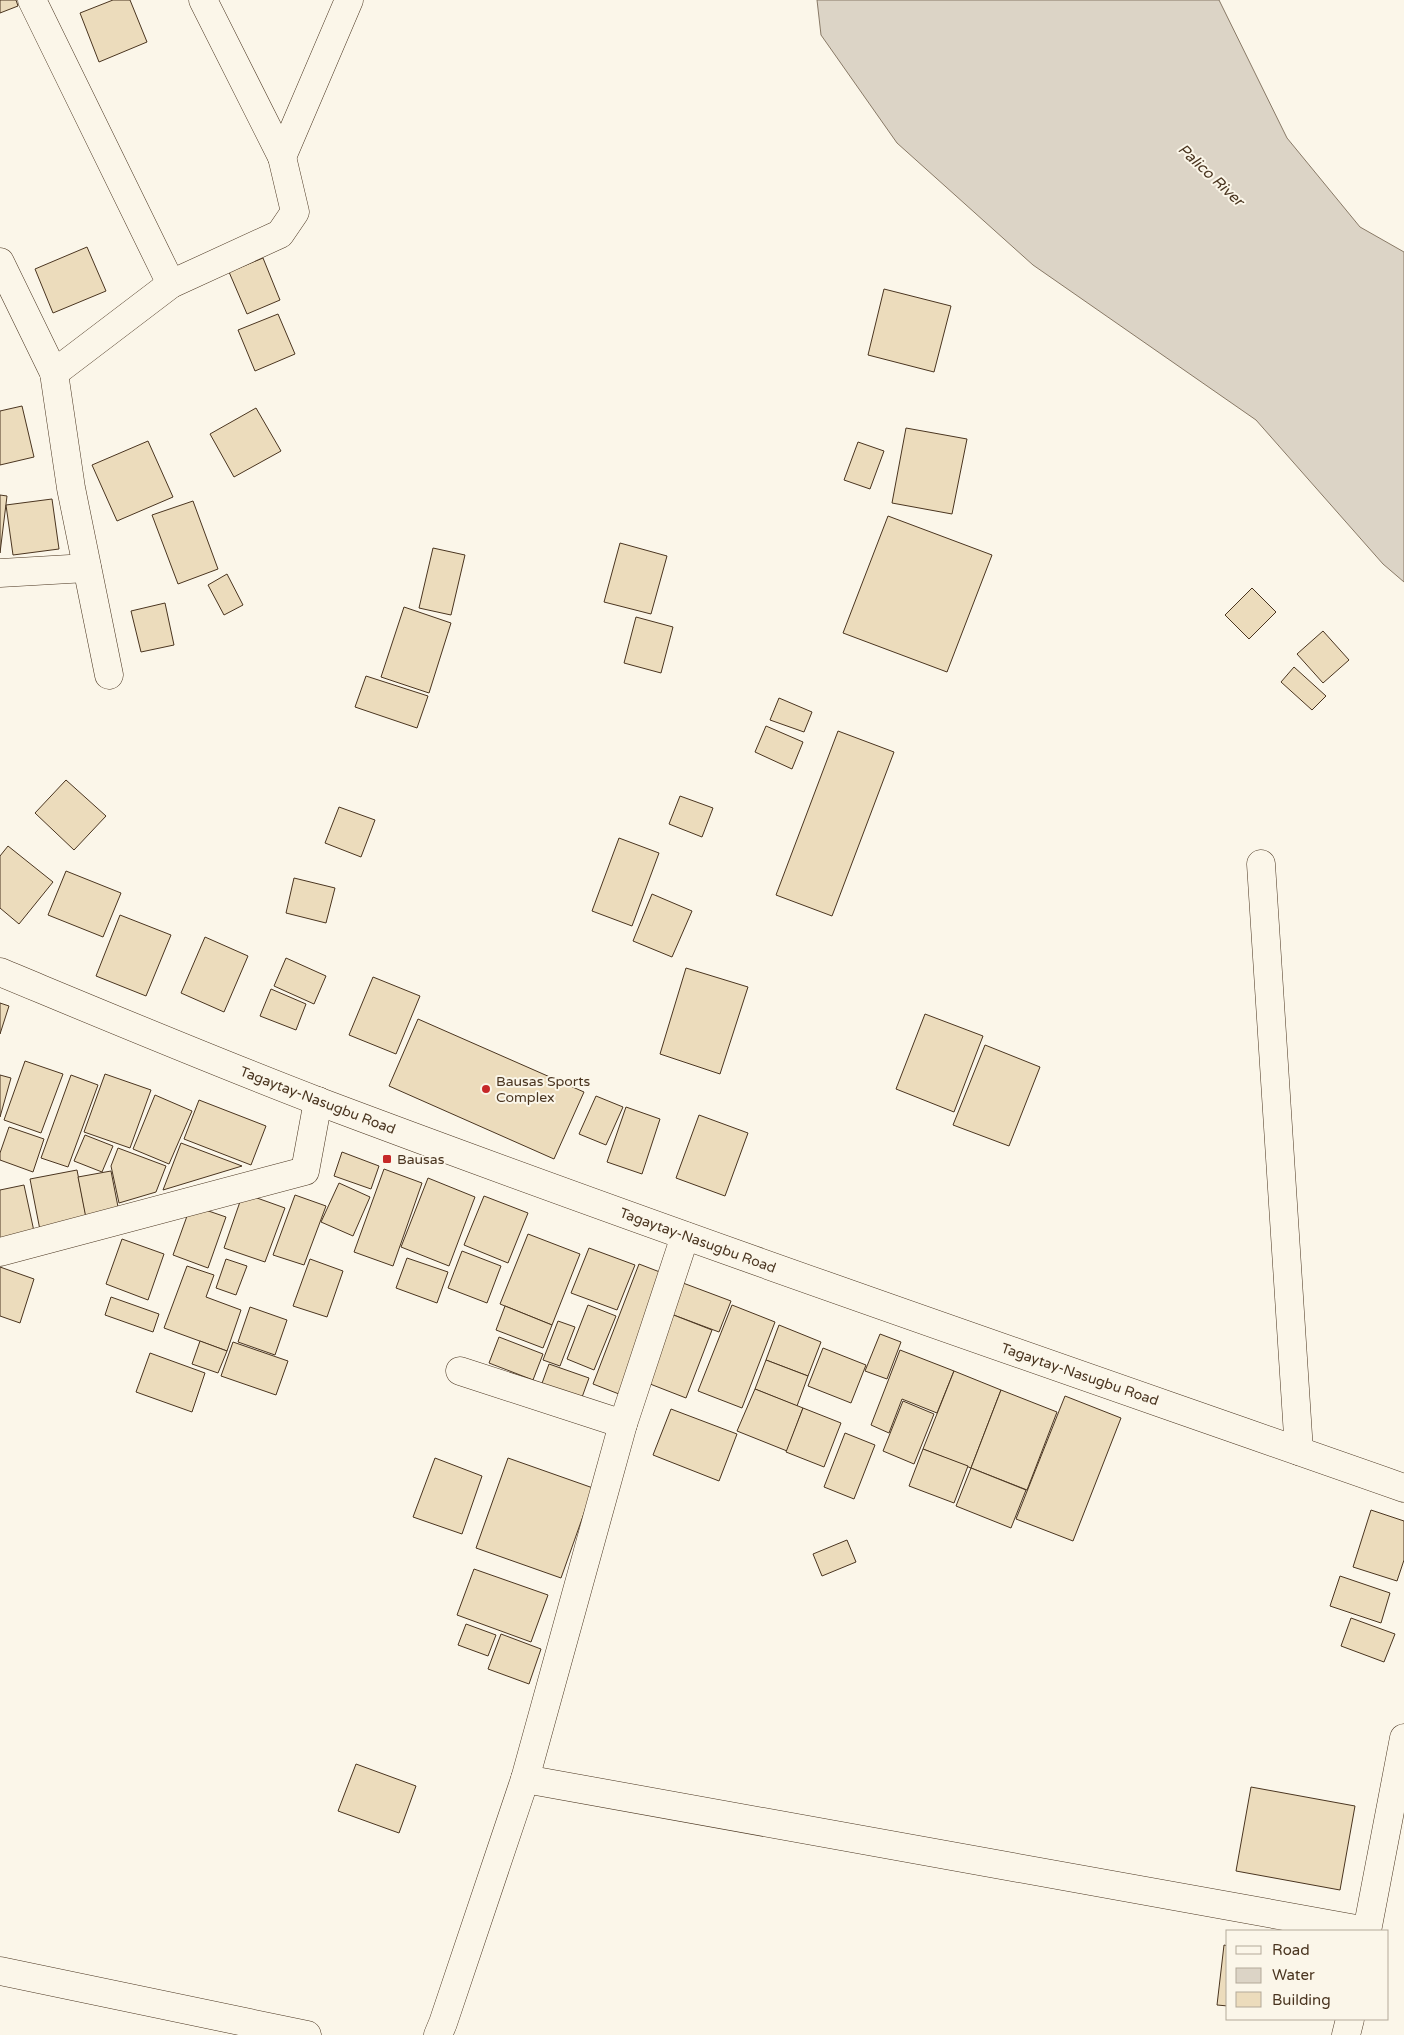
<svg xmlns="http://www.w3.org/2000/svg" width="1404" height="2035" font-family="'Varela Round',sans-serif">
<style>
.water{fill:#dcd4c6;stroke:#887966}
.building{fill:#ecdcbc;stroke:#4a3520}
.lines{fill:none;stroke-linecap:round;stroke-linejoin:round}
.street-casing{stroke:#4a3520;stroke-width:29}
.secondary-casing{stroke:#4a3520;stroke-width:29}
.primary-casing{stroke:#4a3520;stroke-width:29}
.street{stroke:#fbf6e9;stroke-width:28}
.secondary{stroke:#fbf6e9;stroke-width:28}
.primary{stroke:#fbf6e9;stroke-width:28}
.poi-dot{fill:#c62828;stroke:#fbf6e9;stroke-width:2}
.labels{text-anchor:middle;stroke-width:4;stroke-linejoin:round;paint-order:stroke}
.poi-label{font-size:14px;fill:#4a3520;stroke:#fbf6e9;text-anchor:start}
.street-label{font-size:14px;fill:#4a3520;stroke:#fbf6e9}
.water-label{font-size:15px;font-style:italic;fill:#4a3520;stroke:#fbf6e9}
</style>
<rect width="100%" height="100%" fill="#fbf6e9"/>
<polygon class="water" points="817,0 1219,0 1287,138 1360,227 1404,252 1404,582 1383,564 1256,420 1033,265 897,143 821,35"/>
<g class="building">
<polygon points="0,0 16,0 18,6 0,13"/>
<polygon points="113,0 130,0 147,42 99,62 80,13"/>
<polygon points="87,247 106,291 53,313 35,269"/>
<polygon points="263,258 280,300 247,314 229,272"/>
<polygon points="884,289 951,306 934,372 868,355"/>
<polygon points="278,314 295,354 255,371 238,330"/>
<polygon points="22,406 34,457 0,465 0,411"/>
<polygon points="256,408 281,451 234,477 210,434"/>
<polygon points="906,428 967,439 952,514 892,503"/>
<polygon points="148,441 173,497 117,521 92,465"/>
<polygon points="858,442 884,451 870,489 844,480"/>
<polygon points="0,495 7,496 0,553"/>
<polygon points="52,499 59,549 13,555 6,505"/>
<polygon points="193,501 218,569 178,584 152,515"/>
<polygon points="888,516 992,555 947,672 843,633"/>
<polygon points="620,543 667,556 651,614 604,602"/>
<polygon points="433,548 465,555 451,615 419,608"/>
<polygon points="227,574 243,605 224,615 208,585"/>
<polygon points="1252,588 1276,612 1249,639 1225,615"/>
<polygon points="165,603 174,645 141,652 131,611"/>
<polygon points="404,607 451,623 429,693 381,677"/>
<polygon points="636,617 673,627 661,673 624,663"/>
<polygon points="1323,631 1349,660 1323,683 1297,654"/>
<polygon points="1294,667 1326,696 1312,710 1281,682"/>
<polygon points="366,676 428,696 417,728 355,707"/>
<polygon points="779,698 812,712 804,732 770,720"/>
<polygon points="766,726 803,742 792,769 755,752"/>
<polygon points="838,731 894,752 832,916 776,895"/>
<polygon points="66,780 106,816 74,850 35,813"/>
<polygon points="680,796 713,808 702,837 669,824"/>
<polygon points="339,807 375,820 361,857 325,843"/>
<polygon points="619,838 659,853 632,926 592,911"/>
<polygon points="8,846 53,882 19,924 0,908 0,856"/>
<polygon points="66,871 121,893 103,937 48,915"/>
<polygon points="294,878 335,888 326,923 286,913"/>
<polygon points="652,894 692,911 672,957 633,941"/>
<polygon points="120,915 171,935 146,996 96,976"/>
<polygon points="205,937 248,956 224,1012 181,993"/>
<polygon points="286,958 326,976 314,1004 274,986"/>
<polygon points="686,968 748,987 720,1074 660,1054"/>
<polygon points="373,977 420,996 396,1054 349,1035"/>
<polygon points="271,989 306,1004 296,1030 260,1016"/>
<polygon points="0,1003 9,1006 0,1034"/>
<polygon points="925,1014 983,1036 954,1112 896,1089"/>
<polygon points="418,1019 584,1092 554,1159 389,1086"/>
<polygon points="985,1045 1040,1067 1009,1146 953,1125"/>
<polygon points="25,1061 63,1074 41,1133 4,1120"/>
<polygon points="105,1074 151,1090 130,1148 84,1132"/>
<polygon points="0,1075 11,1078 0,1117"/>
<polygon points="71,1075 98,1085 68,1167 41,1158"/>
<polygon points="155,1095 192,1111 169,1164 133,1149"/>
<polygon points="596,1096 623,1107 606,1145 579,1134"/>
<polygon points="199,1100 266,1126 251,1165 184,1139"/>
<polygon points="626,1107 660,1119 642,1174 607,1162"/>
<polygon points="699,1115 748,1133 725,1196 676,1178"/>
<polygon points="9,1127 44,1139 33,1172 0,1160 0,1153"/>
<polygon points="85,1135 113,1146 102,1172 74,1161"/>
<polygon points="181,1143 242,1166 163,1190"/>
<polygon points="118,1148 166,1166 156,1192 119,1203 111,1166"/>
<polygon points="342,1152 379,1166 371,1189 334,1176"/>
<polygon points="384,1169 422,1183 393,1266 354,1252"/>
<polygon points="77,1170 87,1221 40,1230 30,1179"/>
<polygon points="111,1171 119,1212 86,1218 78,1177"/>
<polygon points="428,1178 475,1197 449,1266 401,1247"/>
<polygon points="339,1183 370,1197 353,1236 321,1222"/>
<polygon points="24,1185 35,1236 0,1243 0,1190"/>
<polygon points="243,1193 285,1208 265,1262 224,1248"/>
<polygon points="295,1195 326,1206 304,1265 273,1255"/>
<polygon points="484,1196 528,1213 508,1263 464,1245"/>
<polygon points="191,1205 226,1217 208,1268 173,1255"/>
<polygon points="528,1234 580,1254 552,1325 500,1304"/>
<polygon points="122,1239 164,1254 148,1300 106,1284"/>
<polygon points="589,1248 635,1265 617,1310 571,1293"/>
<polygon points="462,1251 501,1266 487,1303 448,1288"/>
<polygon points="407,1258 448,1272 437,1303 396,1288"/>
<polygon points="226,1259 247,1266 236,1295 216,1288"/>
<polygon points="310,1259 343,1271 327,1317 293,1306"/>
<polygon points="639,1264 665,1274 619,1394 593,1384"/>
<polygon points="187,1266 214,1275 206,1297 241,1310 227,1351 164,1328"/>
<polygon points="0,1267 34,1279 20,1323 0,1316"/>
<polygon points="683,1283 731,1301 719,1332 671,1314"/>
<polygon points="111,1297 159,1314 153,1332 105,1315"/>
<polygon points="588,1305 616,1316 594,1370 567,1359"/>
<polygon points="732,1305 775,1322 742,1408 698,1391"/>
<polygon points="505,1306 552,1325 543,1348 496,1330"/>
<polygon points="250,1307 287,1320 275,1355 238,1342"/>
<polygon points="671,1314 712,1330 686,1398 645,1382"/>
<polygon points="558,1321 575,1327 560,1366 543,1360"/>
<polygon points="779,1325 821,1342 808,1376 766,1360"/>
<polygon points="880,1334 901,1342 887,1379 865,1371"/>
<polygon points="499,1337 543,1354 533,1380 489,1363"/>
<polygon points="200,1341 227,1351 218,1373 192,1364"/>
<polygon points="233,1342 288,1361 276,1395 221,1376"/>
<polygon points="823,1348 866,1365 851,1403 808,1386"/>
<polygon points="900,1350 954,1371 937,1413 902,1399 889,1433 871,1425"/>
<polygon points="150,1353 205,1373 192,1412 136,1392"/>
<polygon points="766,1360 808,1376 797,1406 755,1389"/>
<polygon points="549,1364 589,1378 581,1400 541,1386"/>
<polygon points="954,1371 1001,1390 971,1468 923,1449"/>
<polygon points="755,1389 803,1408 787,1451 737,1431"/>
<polygon points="1001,1390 1057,1412 1027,1490 971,1468"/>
<polygon points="1065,1396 1121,1418 1073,1541 1016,1519"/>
<polygon points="903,1401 934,1414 914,1464 883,1451"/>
<polygon points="803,1408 841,1423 824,1467 786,1452"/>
<polygon points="671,1409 737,1434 719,1481 653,1455"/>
<polygon points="845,1433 875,1445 854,1499 824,1487"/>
<polygon points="923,1449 968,1466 954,1503 909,1486"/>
<polygon points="435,1458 482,1476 462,1534 413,1517"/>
<polygon points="508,1458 593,1488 561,1578 476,1548"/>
<polygon points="971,1468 1026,1490 1011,1528 956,1506"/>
<polygon points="1371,1510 1404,1521 1404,1560 1397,1581 1353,1567"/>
<polygon points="847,1540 856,1562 822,1576 813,1554"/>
<polygon points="474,1569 548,1595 531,1642 457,1615"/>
<polygon points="1340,1576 1390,1593 1381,1623 1330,1606"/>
<polygon points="1351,1618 1395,1634 1384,1662 1341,1646"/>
<polygon points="466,1624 496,1635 488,1656 458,1645"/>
<polygon points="501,1634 541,1649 529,1684 488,1669"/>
<polygon points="356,1764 416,1786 399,1833 338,1811"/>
<polygon points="1251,1787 1355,1806 1340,1890 1236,1871"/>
<polygon points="1224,1945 1228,1946 1228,2006 1217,2005"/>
</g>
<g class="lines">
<defs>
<g id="street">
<polyline points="32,0 171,284"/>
<polyline points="282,157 349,0"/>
<polyline points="0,262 54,373 71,488 109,675"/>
<polyline points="54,373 171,284 280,234 295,212 282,157 203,0"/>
<polyline points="0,573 87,568"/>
<polyline points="1261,864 1299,1451"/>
<polyline points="0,1252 305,1171 318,1101"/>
<polyline points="460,1371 623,1424"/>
<polyline points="525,1779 1367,1931"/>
<polyline points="0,1971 307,2035"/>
<polyline points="438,2035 443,2023 525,1779 623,1424 685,1236"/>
</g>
<g id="secondary">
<polyline points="1367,1931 1404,1738"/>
<polyline points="1346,2035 1350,2019"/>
</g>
<path id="primary" d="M0 972C106 1016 213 1061 320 1102 679 1237 1042 1361 1404 1488"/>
</defs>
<use href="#street" class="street-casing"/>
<use href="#secondary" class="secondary-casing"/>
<use href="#primary" class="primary-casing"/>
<use href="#street" class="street"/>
<use href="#secondary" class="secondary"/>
<use href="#primary" class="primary"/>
</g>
<g class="poi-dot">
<circle cx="486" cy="1089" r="5"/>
<rect x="382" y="1154" width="10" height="10" rx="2.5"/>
</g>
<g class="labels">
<g class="poi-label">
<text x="496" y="1086">Bausas Sports<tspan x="496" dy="16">Complex</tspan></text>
<text x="397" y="1164">Bausas</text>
</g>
<g class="street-label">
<text transform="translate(318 1100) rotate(21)" y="5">Tagaytay-Nasugbu Road</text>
<text transform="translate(698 1240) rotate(20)" y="5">Tagaytay-Nasugbu Road</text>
<text transform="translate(1080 1374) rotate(19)" y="5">Tagaytay-Nasugbu Road</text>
</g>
<g class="water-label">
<text transform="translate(1211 175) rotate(43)" y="5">Palico River</text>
</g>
</g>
<rect x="1226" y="1930" width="162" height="90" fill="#fbf6e9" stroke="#b4a999"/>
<rect x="1236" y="1946" width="25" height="8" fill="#fbf6e9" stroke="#b4a999"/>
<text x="1272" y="1955" font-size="15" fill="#4a3520">Road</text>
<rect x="1236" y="1968" width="25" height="15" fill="#dcd4c6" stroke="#b4a999"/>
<text x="1272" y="1980" font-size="15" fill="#4a3520">Water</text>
<rect x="1236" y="1992" width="25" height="15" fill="#ecdcbc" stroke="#b4a999"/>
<text x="1272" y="2005" font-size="15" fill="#4a3520">Building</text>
</svg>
